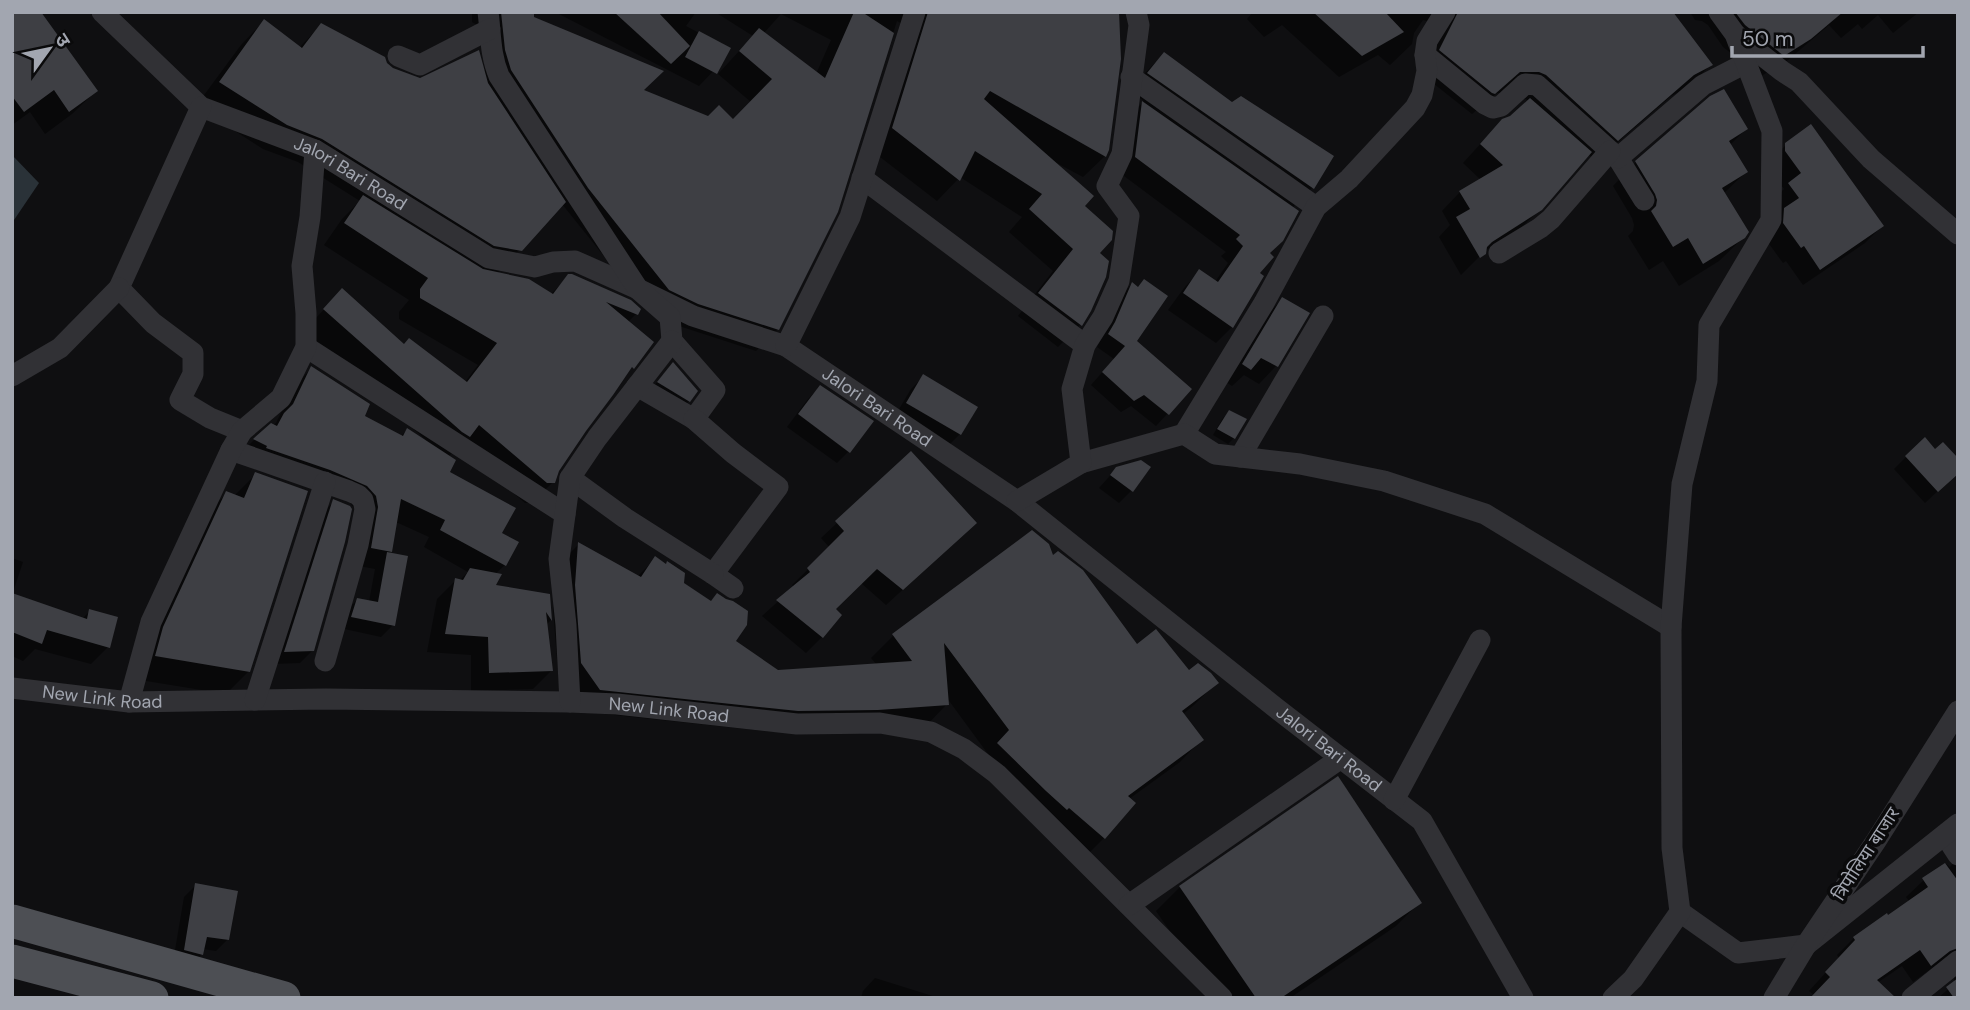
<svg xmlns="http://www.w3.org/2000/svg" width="1970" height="1010" font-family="'DM Sans','Noto Sans Devanagari',sans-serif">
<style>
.water{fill:#2a3238}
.shadow{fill:#0007;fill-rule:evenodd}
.building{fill:#3e3f44}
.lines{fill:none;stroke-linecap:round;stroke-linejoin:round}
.minor{stroke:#313135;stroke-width:21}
.primary{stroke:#4d4f54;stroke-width:33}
.labels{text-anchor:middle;stroke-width:7;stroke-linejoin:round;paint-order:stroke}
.street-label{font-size:18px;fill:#a2a6b0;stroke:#0a0a0b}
</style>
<rect width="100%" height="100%" fill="#0f0f11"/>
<polygon class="water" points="12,155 39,183 12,223"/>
<g class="shadow">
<polygon points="12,12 96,91 72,114 45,134 30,112 12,125"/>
<path d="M472 12H532V18L642 91 708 118 733 121 751 102 718 74 753 36 715 12H1117L1105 156 1083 177 1053 161 1083 206 1098 253 1090 310 1080 325 1058 347 1018 316 1053 271 1009 232 1022 217 960 177 937 201 871 150 904 25 897 21 836 211 778 329 756 351 676 325 648 311 562 204 497 274 550 295 569 276 636 314 628 322 652 342 623 377 558 470 555 480 532 503H525L459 446 448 457 447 473 500 533 505 565 495 574 493 586 548 596 551 620 546 625 551 671 533 689 471 691V655L427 652 437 599 456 580 459 581 468 572 424 547 429 537 396 522 391 551 388 554 393 625 381 637 340 628 345 612 357 600 369 602 375 569 354 565 359 514 347 499 237 457 254 440 276 423 294 386 312 368 362 417 400 437 407 430 425 442 426 440 304 331 342 290 404 346 465 382 478 365 399 319V312L409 300 324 245 342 219 360 201 298 162 263 149 196 106 241 45 264 21 299 48 321 25 392 70 420 80 485 70 480 33 477 25 472 22ZM781 14 831 40 816 74 763 34Z"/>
<polygon points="555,12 696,12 686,26 729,49 720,64 699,86"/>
<polygon points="1253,12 1671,12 1710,65 1689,87 1671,96 1596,161 1588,154 1541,208 1521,228 1485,251 1461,275 1439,237 1450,225 1442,211 1460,192 1481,180 1463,163 1484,140 1529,101 1516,93 1497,93 1472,114 1419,72 1430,22 1423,20 1414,33 1412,44 1390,65 1378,55 1339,77 1282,25 1264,37 1247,19"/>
<polygon points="1690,12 1919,12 1893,33 1878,15 1862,29 1858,24 1841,38 1829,25 1788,60 1761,76 1723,47 1708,25 1702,21 1695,20"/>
<polygon points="1164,54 1233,105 1332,157 1312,188 1292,208 1257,273 1261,276 1232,327 1216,343 1168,310 1184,288 1199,272 1215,282 1228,263 1221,256 1226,252 1120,173 1127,119 1144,101 1131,92 1145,73"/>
<polygon points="1746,129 1730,145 1746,172 1723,194 1744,237 1719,261 1679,286 1663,261 1649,270 1628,236 1633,231 1634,225 1632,218 1613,186 1636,162"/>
<polygon points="1786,145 1882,226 1865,243 1803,285 1786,261 1783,263 1767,241 1772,201 1784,189 1769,168 1769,162"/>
<polygon points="1132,284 1135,341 1190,389 1156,426 1131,406 1121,412 1091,385 1114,359 1097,347 1103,336 1120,296"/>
<polygon points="1283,299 1307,313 1276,366 1259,384 1244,375 1232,386 1226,382 1265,316"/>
<polygon points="673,364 689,401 677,413 646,395"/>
<polygon points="923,377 976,407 960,434 948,446 895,416 911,389"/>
<polygon points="820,387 849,451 837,463 787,427 808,399"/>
<polygon points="1229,412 1234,438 1228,444 1213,435 1223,418"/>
<polygon points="1935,451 1958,472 1925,503 1894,469 1906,457"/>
<polygon points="911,454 959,538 886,605 861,583 833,610 822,637 806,653 762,616 794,587 792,585 830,548 821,538"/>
<polygon points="1117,468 1131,491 1119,503 1099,488"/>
<polygon points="256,474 249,671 226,694 134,679 204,516 227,493 234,496"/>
<polygon points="334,501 313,650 300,663 273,664 322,514"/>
<polygon points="578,545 637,577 655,559 682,584 710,602 717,595 733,642 778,672 877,665 871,658 893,636 1052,557 1137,646 1188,672 1216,683 1194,705 1183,714 1202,739 1180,762 1129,799 1104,838 1082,860 976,766 988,754 947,698 947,704 925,727 855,731 774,732 577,711 559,685 553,609 556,567"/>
<polygon points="12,558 23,562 12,595 82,619 90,611 108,647 91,664 35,649 23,661 12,656"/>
<polygon points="1958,850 1958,998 1938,998 1954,984 1954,978 1951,969 1944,965 1936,965 1913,982 1902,966 1877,983 1814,995 1809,991 1839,958 1837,955 1854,938 1910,902 1906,897 1924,880 1946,864 1950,867 1954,862"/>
<polygon points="196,885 228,939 216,951 203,949 202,954 190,966 173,962 184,897"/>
<polygon points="1180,887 1420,902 1396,926 1290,998 1216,998 1156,911"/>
<polygon points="875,978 939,998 861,998 863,991"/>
</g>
<g class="building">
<polygon points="12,12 41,12 98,91 69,112 54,90 24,112 12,96"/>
<polygon points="501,12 534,12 534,17 664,71 644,90 708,116 719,105 733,119 772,79 739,51 759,28 825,78 854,12 862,12 894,33 838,212 779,330 698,304 669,290 588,188 511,70 505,50"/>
<polygon points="614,12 658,12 690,46 671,64"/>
<polygon points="928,12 1119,12 1121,59 1109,150 1106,157 990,91 984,99 1094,196 1085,206 1113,231 1112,240 1100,253 1109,261 1106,277 1091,311 1082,326 1038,293 1073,249 1029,209 1042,194 975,151 960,181 892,128"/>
<polygon points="1313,12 1385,12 1404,32 1362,56"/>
<polygon points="1458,12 1673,12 1713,65 1694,75 1618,141 1546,75 1539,72 1520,72 1495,94 1492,93 1439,50"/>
<polygon points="1735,12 1843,12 1811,39 1784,56 1745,25"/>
<polygon points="264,19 302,48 321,23 385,57 387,63 393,68 420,78 479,50 488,83 566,202 522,251 494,246 322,139 287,125 219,82"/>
<polygon points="699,31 731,48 717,74 685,57"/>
<polygon points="1164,52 1232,102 1241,96 1334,156 1314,189 1147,73"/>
<polygon points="1724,89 1748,129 1729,141 1748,172 1722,188 1749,232 1745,238 1703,264 1688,238 1673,247 1651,211 1656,206 1657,200 1655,194 1635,161 1710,96"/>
<polygon points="1530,98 1592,152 1542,210 1492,242 1487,247 1486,254 1480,258 1456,217 1470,209 1459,191 1503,165 1480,144 1502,119 1510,116"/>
<polygon points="1142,101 1299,211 1283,241 1270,253 1274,257 1260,273 1264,276 1233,328 1183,293 1199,269 1218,282 1243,246 1236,239 1240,235 1135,157"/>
<polygon points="1811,124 1884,226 1820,270 1804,246 1801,248 1783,223 1784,208 1799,198 1788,183 1801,173 1785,151 1785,143"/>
<polygon points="363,195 483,269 529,279 553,294 568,274 572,274 631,300 641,309 638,315 606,302 654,342 634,369 632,367 613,395 586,431 559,471 555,483 547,483 479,425 470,437 462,432 323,309 342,288 404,344 409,338 467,382 497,343 420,298 420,289 428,278 344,223"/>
<polygon points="1144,279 1168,296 1137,341 1192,389 1169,415 1144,395 1134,401 1102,372 1125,346 1108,334 1115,322 1132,282 1138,287"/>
<polygon points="1282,297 1310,313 1278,367 1261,358 1251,370 1242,364"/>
<polygon points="673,362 698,391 690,402 657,382"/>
<polygon points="311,366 370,404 365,416 403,436 407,428 456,460 450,472 516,508 502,533 519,542 506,566 440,530 445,520 401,499 392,552 371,548 378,507 376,496 367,486 330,470 266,448 267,446 253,439 271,423 277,426 284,413 293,404"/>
<polygon points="923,374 978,407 961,435 906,403"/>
<polygon points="820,385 874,421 850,453 798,414"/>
<polygon points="1229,410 1247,419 1235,439 1217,429"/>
<polygon points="1925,437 1935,449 1943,442 1958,458 1958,474 1938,492 1905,456"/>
<polygon points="911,451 977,523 903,590 877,569 836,609 842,615 823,638 776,600 810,572 807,568 844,531 835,521"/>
<polygon points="1141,460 1151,467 1133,492 1110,475 1116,467"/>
<polygon points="255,472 308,491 250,672 155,656 163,627 226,491 244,498"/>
<polygon points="333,499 350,506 352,509 345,542 314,651 284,652"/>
<polygon points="1032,530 1049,544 1053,555 1058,551 1083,570 1137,644 1156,629 1189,670 1198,663 1211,673 1219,683 1182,711 1204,740 1128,796 1136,803 1105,839 1069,808 1067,810 1046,791 997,743 1009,730 944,643 949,705 878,710 798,711 600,690 581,663 575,585 578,542 641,577 655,556 666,564 667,561 685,573 684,583 711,601 717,593 726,599 733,601 748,611 747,625 736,641 778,670 912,661 892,634"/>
<polygon points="387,552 408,556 395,626 351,617 357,598 378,602"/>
<polygon points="470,568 502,574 496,585 550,594 552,621 546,612 553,671 489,673 488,637 445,634 455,578 463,580"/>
<polygon points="12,593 87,619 89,609 118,617 110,648 47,630 42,644 12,632"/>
<polygon points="1338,776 1422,903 1281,998 1256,998 1179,886"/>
<polygon points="1945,863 1958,881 1958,948 1950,951 1931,966 1920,950 1877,980 1896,998 1810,998 1830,977 1825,972 1855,940 1853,937 1887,913 1888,915 1928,887 1922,878"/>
<polygon points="195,883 238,891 229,940 207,937 203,955 184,950"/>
<polygon points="1958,978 1958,998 1954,998 1946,987"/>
</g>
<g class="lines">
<g class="minor">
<path id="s1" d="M102 12 201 107 315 150 489 258 535 267 553 262 575 261 638 289 693 316 786 346 1017 501 1276 708 1422 821 1523 998"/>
<path d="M488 12C491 34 490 55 499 76L638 289 670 317 672 341 715 390 694 419 637 386"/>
<polyline points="1736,35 1782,71 1799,82 1871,159 1958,234"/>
<polyline points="1425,55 1485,104 1493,108 1501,106 1525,84 1537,85 1618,158 1644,200"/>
<polyline points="398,56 420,65 490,29"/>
<polyline points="1131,77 1316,207"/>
<polyline points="201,107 119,288 153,323 193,353 193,374 180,400 210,418 242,431"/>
<polyline points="1618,158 1703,85 1746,63"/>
<polyline points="862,178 1085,345"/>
<polyline points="1499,253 1540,228 1551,219 1610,151"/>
<polyline points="786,346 850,217 915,12"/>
<polyline points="306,347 565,514"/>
<polyline points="12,376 60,348 119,288"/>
<polyline points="694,419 733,453 778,487 713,574 733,588"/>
<polyline points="1184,434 1264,303 1316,207 1349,179 1415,108 1422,95 1427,71 1425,55 1427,41 1445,12"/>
<polyline points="231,450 349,491 358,495 363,500 365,509 358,545 325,661"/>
<polyline points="1240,457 1323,316"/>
<polyline points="1081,463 1184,434 1215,454 1300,464 1384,481 1485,514 1671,627"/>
<polyline points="570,478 625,518 713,574"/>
<polyline points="1017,501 1081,463 1072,389 1085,345 1103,317 1119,281 1129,216 1107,186 1122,154 1139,25 1136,12"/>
<path id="s2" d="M12 688 129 702 326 699 570 702 617 704 797 724 880 723 931 732 964 749 997 774 1222 998"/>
<polyline points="255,700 325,482"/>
<polyline points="129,702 151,622 231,450 242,431 281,398 306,347 306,313 302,266 310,217 315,150"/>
<polyline points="570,702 566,625 559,559 570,478 597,438 672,341"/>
<polyline points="1394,800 1480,640"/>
<polyline points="1945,835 1958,855"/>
<polyline points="1129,905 1341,758"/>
<polyline points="1680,912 1738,953 1806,945 1958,824"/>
<polyline points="1613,998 1633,979 1680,912 1672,848 1671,627 1682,484 1707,381 1709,325 1771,220 1772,131 1735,34 1719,12"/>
<polyline points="1774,998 1806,945 1876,841 1958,711"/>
<polyline points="1912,998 1958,961"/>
</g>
<g class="primary">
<polyline points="12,921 284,998"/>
<polyline points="12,961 152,998"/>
</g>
</g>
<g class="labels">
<g class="street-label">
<text dy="6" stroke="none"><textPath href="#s1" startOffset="301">Jalori Bari Road</textPath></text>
<text dy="6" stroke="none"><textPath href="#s1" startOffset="889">Jalori Bari Road</textPath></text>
<text dy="6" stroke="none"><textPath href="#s2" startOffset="91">New Link Road</textPath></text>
<text dy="6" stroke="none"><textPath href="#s2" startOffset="658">New Link Road</textPath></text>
<text dy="6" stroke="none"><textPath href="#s1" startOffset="1456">Jalori Bari Road</textPath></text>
<text transform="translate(1866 854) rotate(-57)" y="6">त्रिपोलिया बाजार</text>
</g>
</g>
<rect width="1970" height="1010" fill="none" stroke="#a2a6b0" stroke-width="28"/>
<g transform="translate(49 49) rotate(57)" stroke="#0a0a0b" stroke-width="5" paint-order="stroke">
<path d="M0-5L12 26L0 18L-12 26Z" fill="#a2a6b0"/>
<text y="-10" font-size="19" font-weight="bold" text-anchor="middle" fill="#a2a6b0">उ</text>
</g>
<path d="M1732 46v10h191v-10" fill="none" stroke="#a2a6b0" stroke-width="3.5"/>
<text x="1742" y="46" font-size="21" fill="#a2a6b0" stroke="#0a0a0b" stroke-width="5" paint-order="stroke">50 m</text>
</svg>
